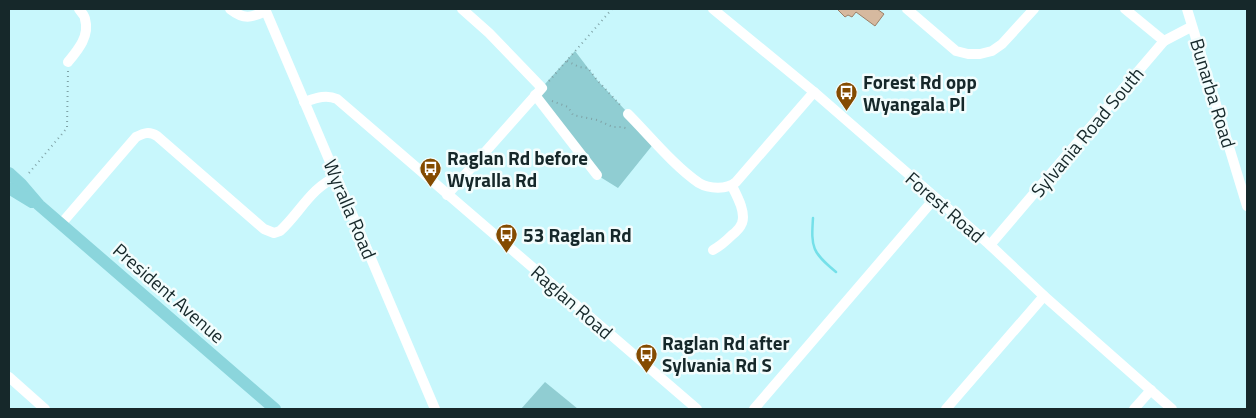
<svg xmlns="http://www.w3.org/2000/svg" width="1256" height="418" font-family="'Titillium Web',sans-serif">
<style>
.green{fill:#90cdd2}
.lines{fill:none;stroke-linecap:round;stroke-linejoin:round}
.stream{stroke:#75e0e9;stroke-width:2.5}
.building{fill:#d6b99f;stroke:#9c8068}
.path{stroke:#7fa2a6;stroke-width:2;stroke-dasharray:1 4;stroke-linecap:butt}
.minor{stroke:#fff;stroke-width:10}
.major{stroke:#8bd5dc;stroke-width:12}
.labels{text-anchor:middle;stroke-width:5;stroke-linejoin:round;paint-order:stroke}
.poi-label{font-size:19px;font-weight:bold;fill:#16282a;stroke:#f3fdfd;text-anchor:start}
.street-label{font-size:19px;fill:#16282a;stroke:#f3fdfd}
</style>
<rect width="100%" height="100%" fill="#c8f7fc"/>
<g class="green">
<polygon points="575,51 597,80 655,142 618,188 597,175 535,95"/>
<polygon points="545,382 578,409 521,409"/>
</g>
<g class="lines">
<path class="stream" d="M813 218C811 248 812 252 836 272"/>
</g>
<polygon class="building" points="837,9 877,9 884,14 875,26 856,12 852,17 848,15 845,17"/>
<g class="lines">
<g class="path">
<polyline points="567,61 579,67 588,68 597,80 622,107"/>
<polyline points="549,81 612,9"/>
<polyline points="552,101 568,107 573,115 597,120 613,127 622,127 629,129"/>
<polyline points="29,173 67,128 68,71"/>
</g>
<g class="minor">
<path d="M230 9C244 20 251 18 266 11"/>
<polyline points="265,9 435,409"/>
<polyline points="713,9 814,92 990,245 1044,296 1172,409"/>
<polyline points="907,9 956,51 968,54 980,54 992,51 1002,44 1034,9"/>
<polyline points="1125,9 1164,41"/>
<polyline points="1187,9 1247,206"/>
<path d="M68 62C78 50 90 36 85 19 85 16 81 12 79 9"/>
<polyline points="535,95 597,175"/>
<path d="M304 102C316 98 326 94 337 99L697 409"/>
<path d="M628 114C649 135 674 166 699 183 709 189 727 190 736 182L814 92"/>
<polyline points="447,195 542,88 489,33 462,9"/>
<path d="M61 224 136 137C144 133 149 131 157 136L264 229 274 233 280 231C299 214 312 186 337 177"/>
<polyline points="990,245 1164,41 1187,29 1192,27"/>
<path d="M713 250C720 246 726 241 732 235 736 232 740 228 742 223 746 212 737 196 732 186"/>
<polyline points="9,377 45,409"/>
<polyline points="754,409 935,198"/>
<polyline points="946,409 1044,296"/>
<polyline points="1134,409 1151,390"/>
</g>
<g class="major">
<polyline points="9,173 21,184 39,205 275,409"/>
<polyline points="9,188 32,202"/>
</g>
</g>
<defs>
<symbol id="bus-pin" viewBox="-11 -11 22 30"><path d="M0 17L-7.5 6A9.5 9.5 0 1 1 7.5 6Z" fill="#844b00" stroke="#f3fdfd"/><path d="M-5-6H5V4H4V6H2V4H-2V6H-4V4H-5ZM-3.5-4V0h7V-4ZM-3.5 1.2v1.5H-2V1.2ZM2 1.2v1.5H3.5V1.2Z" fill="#fff"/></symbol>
</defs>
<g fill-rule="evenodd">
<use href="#bus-pin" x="834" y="80" width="25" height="34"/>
<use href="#bus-pin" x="418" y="156" width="25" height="34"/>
<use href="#bus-pin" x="494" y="222" width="25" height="34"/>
<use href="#bus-pin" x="634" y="342" width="25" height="34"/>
</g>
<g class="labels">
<g class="poi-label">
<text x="863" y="89">Forest Rd opp<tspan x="863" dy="22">Wyangala Pl</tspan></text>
<text x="447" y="165">Raglan Rd before<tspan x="447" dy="22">Wyralla Rd</tspan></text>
<text x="523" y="242">53 Raglan Rd</text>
<text x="662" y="350">Raglan Rd after<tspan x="662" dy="22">Sylvania Rd S</tspan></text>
</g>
<g class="street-label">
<text transform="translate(1213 93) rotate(73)" y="7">Bunarba Road</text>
<text transform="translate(1087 132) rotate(-50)" y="7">Sylvania Road South</text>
<text transform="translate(945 207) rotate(41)" y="7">Forest Road</text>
<text transform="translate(350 209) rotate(67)" y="7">Wyralla Road</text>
<text transform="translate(169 293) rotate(41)" y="7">President Avenue</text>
<text transform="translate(572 302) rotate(41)" y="7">Raglan Road</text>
</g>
</g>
<rect width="1256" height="418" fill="none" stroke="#16282a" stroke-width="20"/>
</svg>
